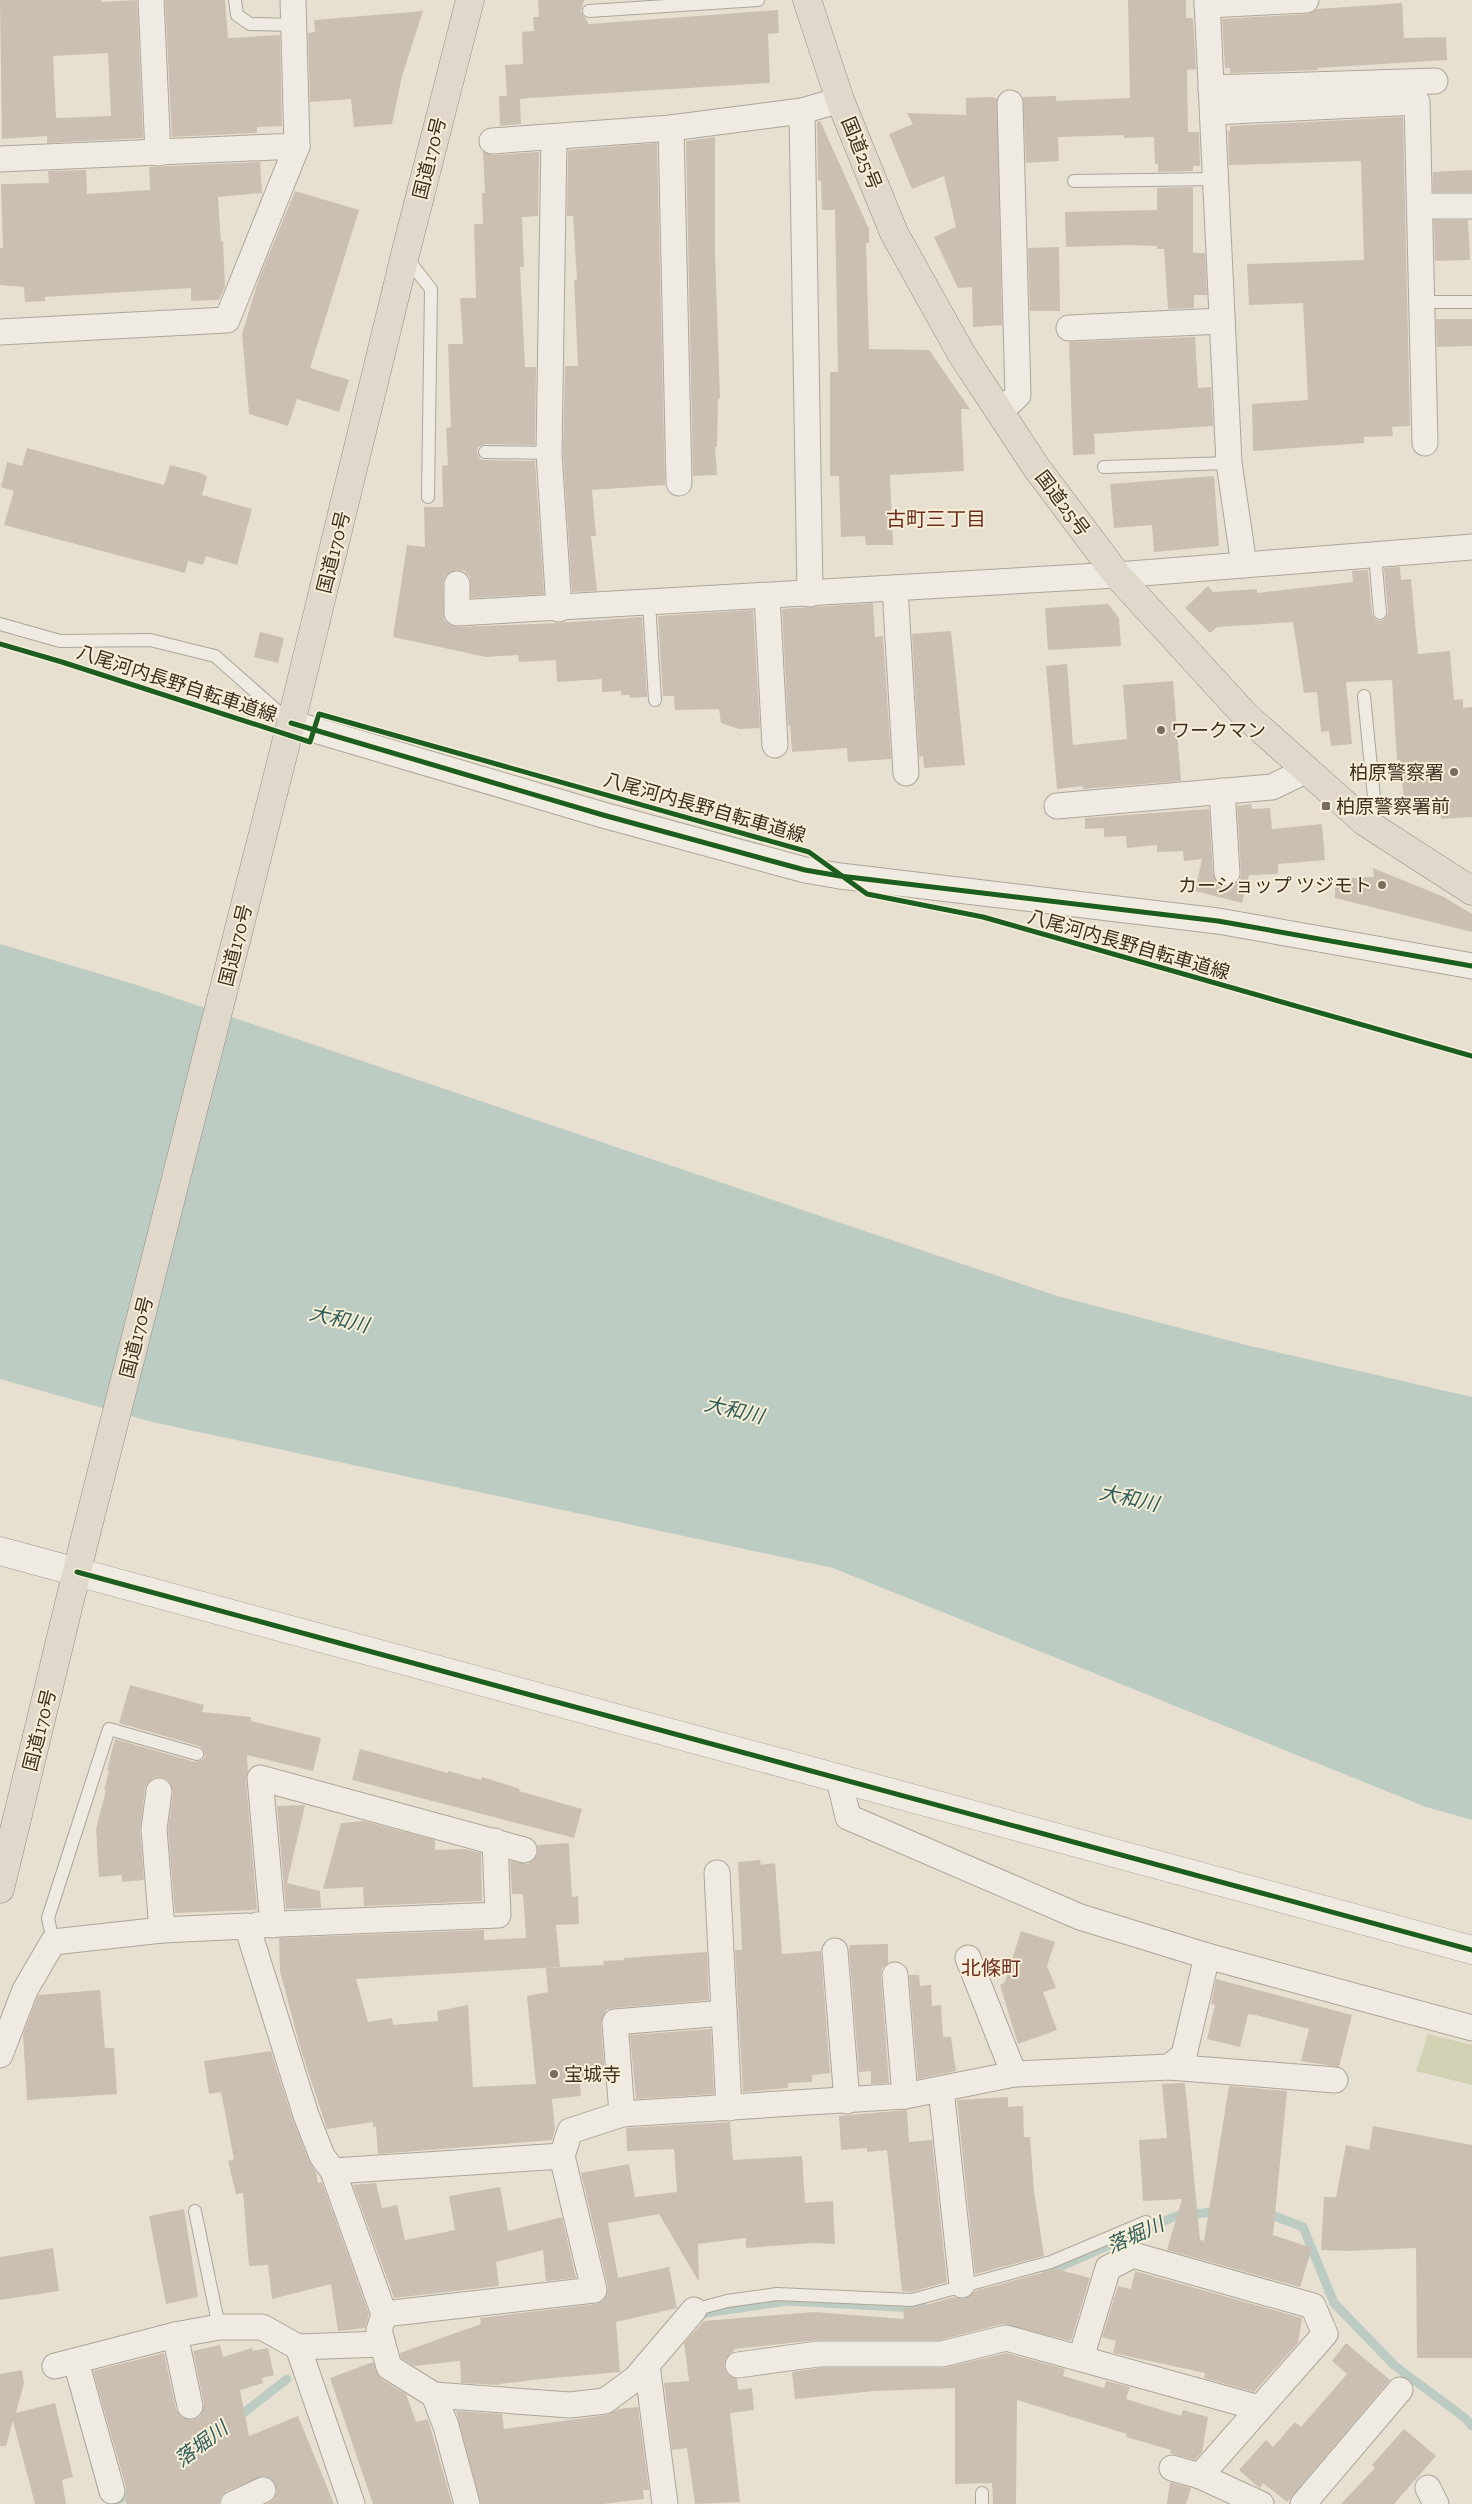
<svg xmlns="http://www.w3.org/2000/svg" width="1472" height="2504" font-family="'Zilla Slab','Noto Sans JP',serif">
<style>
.cemetery{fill:#d1d1b3}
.water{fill:#bcccc2}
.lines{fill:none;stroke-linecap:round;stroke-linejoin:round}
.stream{stroke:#bcccc2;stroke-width:9}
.building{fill:#cbbfb2;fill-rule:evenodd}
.service-casing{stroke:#ada599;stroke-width:14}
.minor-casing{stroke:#ada599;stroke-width:27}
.tertiary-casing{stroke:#ada599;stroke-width:29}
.secondary-casing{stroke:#9c958a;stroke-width:29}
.trunk-casing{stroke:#928b80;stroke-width:29}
.service{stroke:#efebe3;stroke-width:12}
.minor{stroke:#efebe3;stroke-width:25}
.tertiary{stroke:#efebe3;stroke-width:28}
.secondary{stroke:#efebe3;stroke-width:28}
.trunk{stroke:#e0d9cb;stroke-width:28}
.cycleway-casing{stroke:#f7eed8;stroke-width:8}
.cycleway{stroke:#1b5e20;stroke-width:5}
.poi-dot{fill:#786c5e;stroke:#f7eed8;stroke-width:2}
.labels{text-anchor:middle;stroke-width:4;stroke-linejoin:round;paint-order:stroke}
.street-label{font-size:19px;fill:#3d2e20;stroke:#f7eed8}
.poi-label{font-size:19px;fill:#3d2e20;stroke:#f7eed8;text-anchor:start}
.neighbourhood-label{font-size:20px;fill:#6b2e1e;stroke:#f7eed8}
.water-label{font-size:20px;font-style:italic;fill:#2f5d5a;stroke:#f7eed8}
</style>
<rect width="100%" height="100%" fill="#e7e0d1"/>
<polygon class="cemetery" points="1428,2034 1472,2045 1472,2085 1416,2071"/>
<polygon class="water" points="0,944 140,986 1057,1296 1250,1346 1472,1397 1472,1820 1426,1807 833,1568 152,1422 0,1379"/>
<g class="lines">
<g class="stream">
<polyline points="1264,2212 1303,2227 1334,2303 1395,2366 1465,2418 1472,2426"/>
<polyline points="1046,2273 1176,2216 1221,2211"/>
<polyline points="706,2313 787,2301 914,2308 922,2306"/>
<polyline points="236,2419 287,2379"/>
<polyline points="112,2504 135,2490"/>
</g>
</g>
<g class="building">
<path d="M0 0H101V2L137 0 143 138 47 143V136L2 139ZM108 53 111 116 56 118 53 56Z"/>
<polygon points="165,0 225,0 228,38 280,35 282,126 257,127 257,133 172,137"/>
<polygon points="538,0 584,0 581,12 589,24 778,10 779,33 768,34 770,83 529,98 520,99 521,124 500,126 499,96 507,96 505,65 523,64 522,32 534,31 533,17 539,17"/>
<polygon points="1128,0 1186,0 1186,18 1193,18 1196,69 1187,70 1188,132 1199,132 1200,166 1193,166 1193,171 1158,172 1158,164 1155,164 1154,137 1124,138 1124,135 1058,137 1059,161 1026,163 1023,97 1056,96 1056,101 1130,98"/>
<polygon points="1402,3 1404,38 1446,37 1447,60 1318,68 1318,70 1230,73 1230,68 1225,68 1222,19 1307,14 1317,9"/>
<polygon points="423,11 402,76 392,124 354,127 351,99 310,102 308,33 315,32 314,20"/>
<polygon points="993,97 997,99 1002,325 973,327 972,287 958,288 934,237 956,227 944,176 912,189 889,134 913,124 907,113 966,115 966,98"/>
<polygon points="1403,117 1410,426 1392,427 1393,436 1364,437 1364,443 1253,451 1252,404 1308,400 1303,303 1249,305 1247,264 1364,260 1361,161 1229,165 1228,131 1230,131 1230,126"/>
<polygon points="820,121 869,229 869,243 866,243 869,349 929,350 970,409 961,409 964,471 890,475 893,545 866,545 865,536 841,537 839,476 830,476 830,372 838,372 835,210 822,210 821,181 818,180 817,122"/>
<polygon points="715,137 715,251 720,399 718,399 717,447 715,447 717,475 693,476 686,141"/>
<polygon points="657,143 665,485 592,490 596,536 591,536 597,591 572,592 563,453 565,366 578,366 574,280 577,280 573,216 567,216 568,150"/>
<polygon points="483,151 493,155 539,152 538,216 522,217 524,267 520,267 525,367 536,367 535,445 485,444 478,447 477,452 480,459 485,460 535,461 544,594 471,598 470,577 464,571 457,570 445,576 443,584 444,620 450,625 458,627 559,623 642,617 647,697 630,698 630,695 621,695 621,691 602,692 602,679 557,682 556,660 519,662 518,655 486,657 393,637 407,545 425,547 424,507 443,507 442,466 448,465 446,428 451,427 448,344 463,344 460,298 476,298 474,224 483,224 482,193 485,193"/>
<polygon points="260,162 262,193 218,197 221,242 223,241 225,287 219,300 191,301 191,288 45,297 45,301 25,302 24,287 0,285 0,248 3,248 1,184 49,183 48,171 86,170 87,194 150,190 149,167"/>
<polygon points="1472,170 1472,192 1433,192 1433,172"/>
<polygon points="1193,187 1193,253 1205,253 1207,295 1194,295 1194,308 1168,309 1164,249 1157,249 1157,246 1127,245 1066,247 1065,212 1157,210 1157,188"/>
<polygon points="295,191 359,210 310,368 349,380 339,412 297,399 288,426 249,414 242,334 258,281"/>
<polygon points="1434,220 1468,220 1470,260 1435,261"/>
<polygon points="1059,247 1060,311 1030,311 1028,248"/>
<polygon points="1436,319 1472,319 1472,346 1437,347"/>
<polygon points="1195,337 1198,388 1211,387 1213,426 1094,434 1095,454 1073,455 1069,342"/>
<polygon points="27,448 164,485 170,465 201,473 207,477 202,495 252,509 237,565 206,556 203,565 188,561 185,573 4,525 14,491 1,487 7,462 22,466"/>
<polygon points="1214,476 1219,546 1154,552 1152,525 1114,528 1110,484"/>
<polygon points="1400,567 1401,580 1411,579 1418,654 1450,651 1454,700 1463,699 1463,708 1472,707 1472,817 1441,819 1440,808 1405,811 1400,760 1397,760 1392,680 1346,682 1352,744 1331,746 1329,731 1321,732 1317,692 1304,693 1293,622 1217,627 1210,633 1185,608 1208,586 1213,592 1257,589 1257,593 1353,582 1352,571 1368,570 1372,614 1376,620 1381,621 1385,619 1388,613 1384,568"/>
<polygon points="873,603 875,637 883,636 891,759 848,762 847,748 792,752 790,725 788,725 782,609"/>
<polygon points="1108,604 1119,618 1121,646 1048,650 1045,608"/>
<polygon points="753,610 760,728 739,729 721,723 719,709 675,710 674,696 663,696 658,616"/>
<polygon points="951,631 965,765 924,768 923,756 919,757 912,634"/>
<polygon points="260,632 284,638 278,663 254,657"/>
<polygon points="1067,664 1073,745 1127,739 1123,685 1173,681 1181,781 1083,789 1083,786 1057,789 1046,666"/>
<polygon points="1251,804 1252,809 1270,808 1272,829 1322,824 1325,860 1278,864 1278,874 1249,875 1242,903 1195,891 1202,859 1184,861 1183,851 1157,852 1157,845 1127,848 1126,836 1104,837 1104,828 1085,829 1085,818 1209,809 1213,874 1220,886 1228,887 1240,880 1241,873 1237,806"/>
<polygon points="1373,868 1444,897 1472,914 1472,932 1335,898 1335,879 1374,877"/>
<polygon points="130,1685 204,1705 202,1712 251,1717 251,1721 321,1738 313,1771 247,1755 248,1771 246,1779 257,1910 175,1913 168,1829 173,1792 168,1780 161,1777 153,1778 147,1783 145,1789 140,1830 144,1880 122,1882 122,1875 99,1877 96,1829 106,1790 104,1790 109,1771 107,1770 115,1739 195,1762 202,1760 205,1756 203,1749 199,1746 119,1723"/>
<polygon points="360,1749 448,1773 448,1771 481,1780 482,1777 520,1789 519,1791 582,1809 574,1838 352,1780"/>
<polygon points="305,1805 287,1883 320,1891 321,1908 286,1909 277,1806"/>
<polygon points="364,1821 435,1840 435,1850 465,1849 481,1853 482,1901 364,1906 363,1887 323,1889 341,1823"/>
<polygon points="569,1843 572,1897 578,1896 579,1924 556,1925 560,1967 356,1979 368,2022 392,2018 393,2025 438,2021 437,2011 468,2005 473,2087 536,2084 527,1996 548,1992 546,1968 604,1965 603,1961 624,1960 624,1958 707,1952 709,2000 614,2008 606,2010 601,2023 605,2079 580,2083 581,2096 552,2099 555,2130 552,2140 378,2154 376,2127 373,2127 373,2122 327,2129 300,2047 280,1971 279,1938 484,1930 484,1940 526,1938 523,1894 512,1894 510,1861 528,1864 538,1854 537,1845"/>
<polygon points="760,1860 761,1865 775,1863 782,1954 821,1951 830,2073 812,2075 812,2082 788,2083 788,2088 743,2092 735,1950 742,1950 738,1862"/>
<polygon points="1021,1931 1055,1942 1047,1966 1056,1988 1043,1992 1057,2030 1018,2044 1000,1985 1005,1982"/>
<polygon points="888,1944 888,1963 882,1968 881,1976 889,2083 871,2084 871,2071 859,2072 849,1949 850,1945"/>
<polygon points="909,1975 919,1975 920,1986 931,1985 932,2006 941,2005 943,2037 951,2037 956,2071 918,2079"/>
<polygon points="1216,1979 1352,2015 1339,2067 1301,2061 1309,2029 1256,2015 1248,2014 1240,2047 1207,2039 1215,2005 1211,2004"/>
<polygon points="100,1990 105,2048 114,2048 117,2094 27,2100 23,2034 38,1995"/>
<polygon points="711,2029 714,2094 636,2099 630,2035"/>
<polygon points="271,2051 293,2120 309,2161 316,2172 318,2183 322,2182 369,2314 365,2328 338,2331 331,2284 272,2299 268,2265 249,2266 243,2193 236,2194 228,2161 234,2159 221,2092 209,2094 204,2061"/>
<polygon points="1185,2083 1200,2240 1204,2241 1229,2086 1287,2091 1273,2235 1312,2248 1300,2287 1167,2250 1182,2199 1143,2201 1139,2140 1167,2138 1162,2084"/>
<polygon points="1008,2097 1008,2107 1023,2106 1024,2137 1030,2137 1034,2191 1044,2256 975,2274 957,2100"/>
<polygon points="907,2110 909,2142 932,2140 947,2282 911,2292 902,2291 887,2150 867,2152 867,2148 841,2150 839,2116"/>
<polygon points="730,2122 733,2160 802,2156 805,2203 833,2201 835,2244 813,2243 746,2248 746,2238 698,2244 699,2282 659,2214 608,2223 618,2278 669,2267 677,2308 616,2322 620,2372 542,2379 499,2384 499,2385 461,2383 460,2361 414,2366 401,2358 400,2353 481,2324 480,2318 596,2304 603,2301 607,2295 608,2287 581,2173 629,2164 635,2197 677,2192 674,2149 627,2151 626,2128"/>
<polygon points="1373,2126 1472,2145 1472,2358 1417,2358 1416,2248 1346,2251 1321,2250 1324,2197 1336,2197 1346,2145 1369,2150"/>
<polygon points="376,2183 382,2208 397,2205 405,2240 455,2230 449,2196 500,2187 508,2231 562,2217 576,2278 546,2281 543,2250 496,2262 499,2286 394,2298 353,2185"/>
<polygon points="184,2209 198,2297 166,2304 149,2216"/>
<polygon points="53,2248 59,2291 0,2300 0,2257"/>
<polygon points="1056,2269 1090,2278 1071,2341 1003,2324 940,2340 818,2340 734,2349 734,2351 725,2359 724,2367 727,2374 737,2379 738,2390 752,2388 754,2410 730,2413 740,2502 695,2504 687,2448 672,2450 664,2383 689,2381 684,2343 704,2321 814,2312 904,2319 903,2308 914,2308 954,2297 964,2299 975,2291"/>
<polygon points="1135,2271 1302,2318 1298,2343 1254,2392 1204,2378 1205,2373 1113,2353 1116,2341 1102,2337 1118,2286 1131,2289"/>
<polygon points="1346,2343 1390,2380 1287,2502 1263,2483 1260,2488 1257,2486 1239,2470 1266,2440 1273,2447 1295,2422 1301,2427 1347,2374 1332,2361"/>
<polygon points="220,2345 223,2357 252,2348 253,2351 268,2348 274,2375 262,2378 263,2383 240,2390 249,2436 298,2416 334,2504 267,2504 274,2499 277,2491 272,2479 264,2476 227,2491 221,2496 219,2504 126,2504 126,2487 93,2371 164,2353 176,2409 180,2416 192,2420 200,2416 204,2404 193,2351"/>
<polygon points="1006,2353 1065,2369 1063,2376 1104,2388 1106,2381 1130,2387 1126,2399 1181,2416 1183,2410 1208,2417 1202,2452 1195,2460 1173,2454 1170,2453 1171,2450 1126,2437 1127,2434 1017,2400 1016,2504 993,2504 992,2483 955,2484 955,2388 875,2391 795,2399 792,2372 819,2368 942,2368"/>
<polygon points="373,2362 381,2379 406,2394 416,2422 428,2419 452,2504 373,2504 330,2378"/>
<polygon points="22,2370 24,2383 16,2413 55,2403 73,2477 62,2480 66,2504 35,2504 13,2421 6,2446 0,2446 0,2374"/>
<polygon points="638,2407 649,2490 643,2490 644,2499 603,2504 481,2504 456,2411 502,2414 504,2429 607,2415 618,2409"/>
<polygon points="1404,2429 1436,2456 1394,2504 1341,2504 1375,2468 1372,2465"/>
<polygon points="1170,2482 1191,2488 1186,2504 1167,2504"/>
</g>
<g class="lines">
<defs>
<g id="service">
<polyline points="235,0 237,15 250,24 294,25"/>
<polyline points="589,11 758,0"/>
<polyline points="1074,181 1216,179"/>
<polyline points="405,256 431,289 428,497"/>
<polyline points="1422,302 1472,302"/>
<polyline points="485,452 549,453"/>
<polyline points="1104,467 1229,463"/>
<polyline points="1375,555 1380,613"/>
<polyline points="649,603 655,700"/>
<polyline points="0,624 60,641 150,640 215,656 291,723"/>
<polyline points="1364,696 1377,828"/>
<polyline points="53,1942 48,1918 109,1729 197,1754"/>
<polyline points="195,2211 219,2327"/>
<polyline points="694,2310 727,2301 777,2294 912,2300 1051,2262 1146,2222"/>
<polyline points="982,2504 982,2493"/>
</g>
<g id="minor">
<polyline points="151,0 158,153"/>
<polyline points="1207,0 1229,463 1244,565"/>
<polyline points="1207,5 1306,0"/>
<polyline points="1211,88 1435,81"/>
<polyline points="802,111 810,594"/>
<polyline points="1213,112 1417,102 1425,443"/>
<polyline points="671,128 679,483"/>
<polyline points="554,137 549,453 559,609"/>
<polyline points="492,141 671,128 802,111 840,100"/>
<polyline points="0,159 297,146 293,0"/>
<polyline points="1420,206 1472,206"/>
<polyline points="1069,328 1222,321"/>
<polyline points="0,332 227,320 297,146"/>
<polyline points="1000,412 1018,395 1010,103"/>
<polyline points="457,584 457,613 1117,575 1472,547"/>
<polyline points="895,588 906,773"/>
<polyline points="767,596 775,745"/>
<polyline points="291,723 603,815 805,870 840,876 1218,921 1472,966"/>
<polyline points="1222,791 1227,873"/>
<polyline points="1057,806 1272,787 1307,770"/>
<polyline points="839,1779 848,1817 1080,1917 1207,1956 1472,2028"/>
<polyline points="159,1791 154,1829 162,1930"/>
<polyline points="717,1873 729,2108"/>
<polyline points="257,1925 498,1915 495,1841"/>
<polyline points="273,1925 260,1778 524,1850"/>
<polyline points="835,1951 847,2101"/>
<polyline points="968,1958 1014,2074"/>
<polyline points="895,1975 905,2096"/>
<polyline points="0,2055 25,1990 53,1942 162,1930 247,1926 306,2115 322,2156 333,2171 384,2314 379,2330 389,2367 434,2395 570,2405 605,2401 636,2378 694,2310"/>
<polyline points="1169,2067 1335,2080"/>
<polyline points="941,2089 962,2285"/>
<polyline points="622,2114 615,2022 724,2013"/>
<polyline points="333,2171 562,2156 570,2131 622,2114 905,2096 1014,2074 1169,2067 1184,2055 1207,1956"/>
<polyline points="384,2314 594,2290 562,2156"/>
<polyline points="175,2335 190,2406"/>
<polyline points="298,2347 352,2504"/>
<polyline points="1081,2358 1108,2268 1133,2255 1313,2306 1325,2334 1200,2476"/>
<polyline points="76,2362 112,2491"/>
<polyline points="647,2365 665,2504"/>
<polyline points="738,2365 818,2354 942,2354 1006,2338 1259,2408"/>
<polyline points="55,2366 175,2335 219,2327 262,2327 298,2347 382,2344"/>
<polyline points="434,2395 446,2426 467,2504"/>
<polyline points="1172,2468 1200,2476 1261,2504"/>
<polyline points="1428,2488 1436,2504"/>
<polyline points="233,2504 263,2490"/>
<polyline points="1303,2504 1400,2390"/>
</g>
<polyline id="tertiary" points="77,1572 1472,1950"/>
<polyline id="secondary" points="0,1551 77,1572"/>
<g id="trunk">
<polyline points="807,0 840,100 894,233 961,353 1036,467 1117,575 1245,715 1365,822 1472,891"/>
<polyline points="0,1889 83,1546 291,723 405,255 470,0"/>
</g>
</defs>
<use href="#service" class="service-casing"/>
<use href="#minor" class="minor-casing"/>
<use href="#tertiary" class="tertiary-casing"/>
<use href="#secondary" class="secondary-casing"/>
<use href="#trunk" class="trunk-casing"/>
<use href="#service" class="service"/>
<use href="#minor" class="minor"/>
<use href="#tertiary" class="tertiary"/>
<use href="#secondary" class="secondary"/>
<use href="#trunk" class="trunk"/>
<defs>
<g id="cycleway">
<polyline points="0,644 62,662 310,742 319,714 809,852 867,894 983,917 1472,1056"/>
<polyline points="291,723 603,815 805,870 840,876 1218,921 1472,966"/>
<polyline points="77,1572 1472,1950"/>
</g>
</defs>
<use href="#cycleway" class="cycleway-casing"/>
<use href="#cycleway" class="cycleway"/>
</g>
<g class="poi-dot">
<circle cx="1161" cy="730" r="5"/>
<circle cx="1454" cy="772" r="5"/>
<rect x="1321" y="801" width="10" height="10" rx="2.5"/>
<circle cx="1382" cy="885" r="5"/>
<circle cx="554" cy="2074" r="5"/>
</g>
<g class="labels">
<g class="street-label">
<text transform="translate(862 153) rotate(68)" y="7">国道25号</text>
<text transform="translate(429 158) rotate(-76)" y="7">国道170号</text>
<text transform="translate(1063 503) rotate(53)" y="7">国道25号</text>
<text transform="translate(333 552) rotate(-76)" y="7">国道170号</text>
<text transform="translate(177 683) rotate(18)" y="7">八尾河内長野自転車道線</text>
<text transform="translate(705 807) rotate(16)" y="7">八尾河内長野自転車道線</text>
<text transform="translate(1129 944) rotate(16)" y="7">八尾河内長野自転車道線</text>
<text transform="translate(235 945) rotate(-76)" y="7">国道170号</text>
<text transform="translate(136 1337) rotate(-76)" y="7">国道170号</text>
<text transform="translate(39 1730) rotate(-76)" y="7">国道170号</text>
</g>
<g class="poi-label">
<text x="1171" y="737">ワークマン</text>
<text x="1444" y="779" text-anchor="end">柏原警察署</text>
<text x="1336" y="813">柏原警察署前</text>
<text x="1372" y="892" text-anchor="end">カーショップ ツジモト</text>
<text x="564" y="2081">宝城寺</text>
</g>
<g class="neighbourhood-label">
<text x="936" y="526">古町三丁目</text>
<text x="991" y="1975">北條町</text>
</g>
<g class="water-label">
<text transform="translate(339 1319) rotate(13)" y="7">大和川</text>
<text transform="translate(734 1410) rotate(13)" y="7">大和川</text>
<text transform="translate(1129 1498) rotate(12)" y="7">大和川</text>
<text transform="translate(1135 2235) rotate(-24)" y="7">落堀川</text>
<text transform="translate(201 2444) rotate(-37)" y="7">落堀川</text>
</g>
</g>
</svg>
